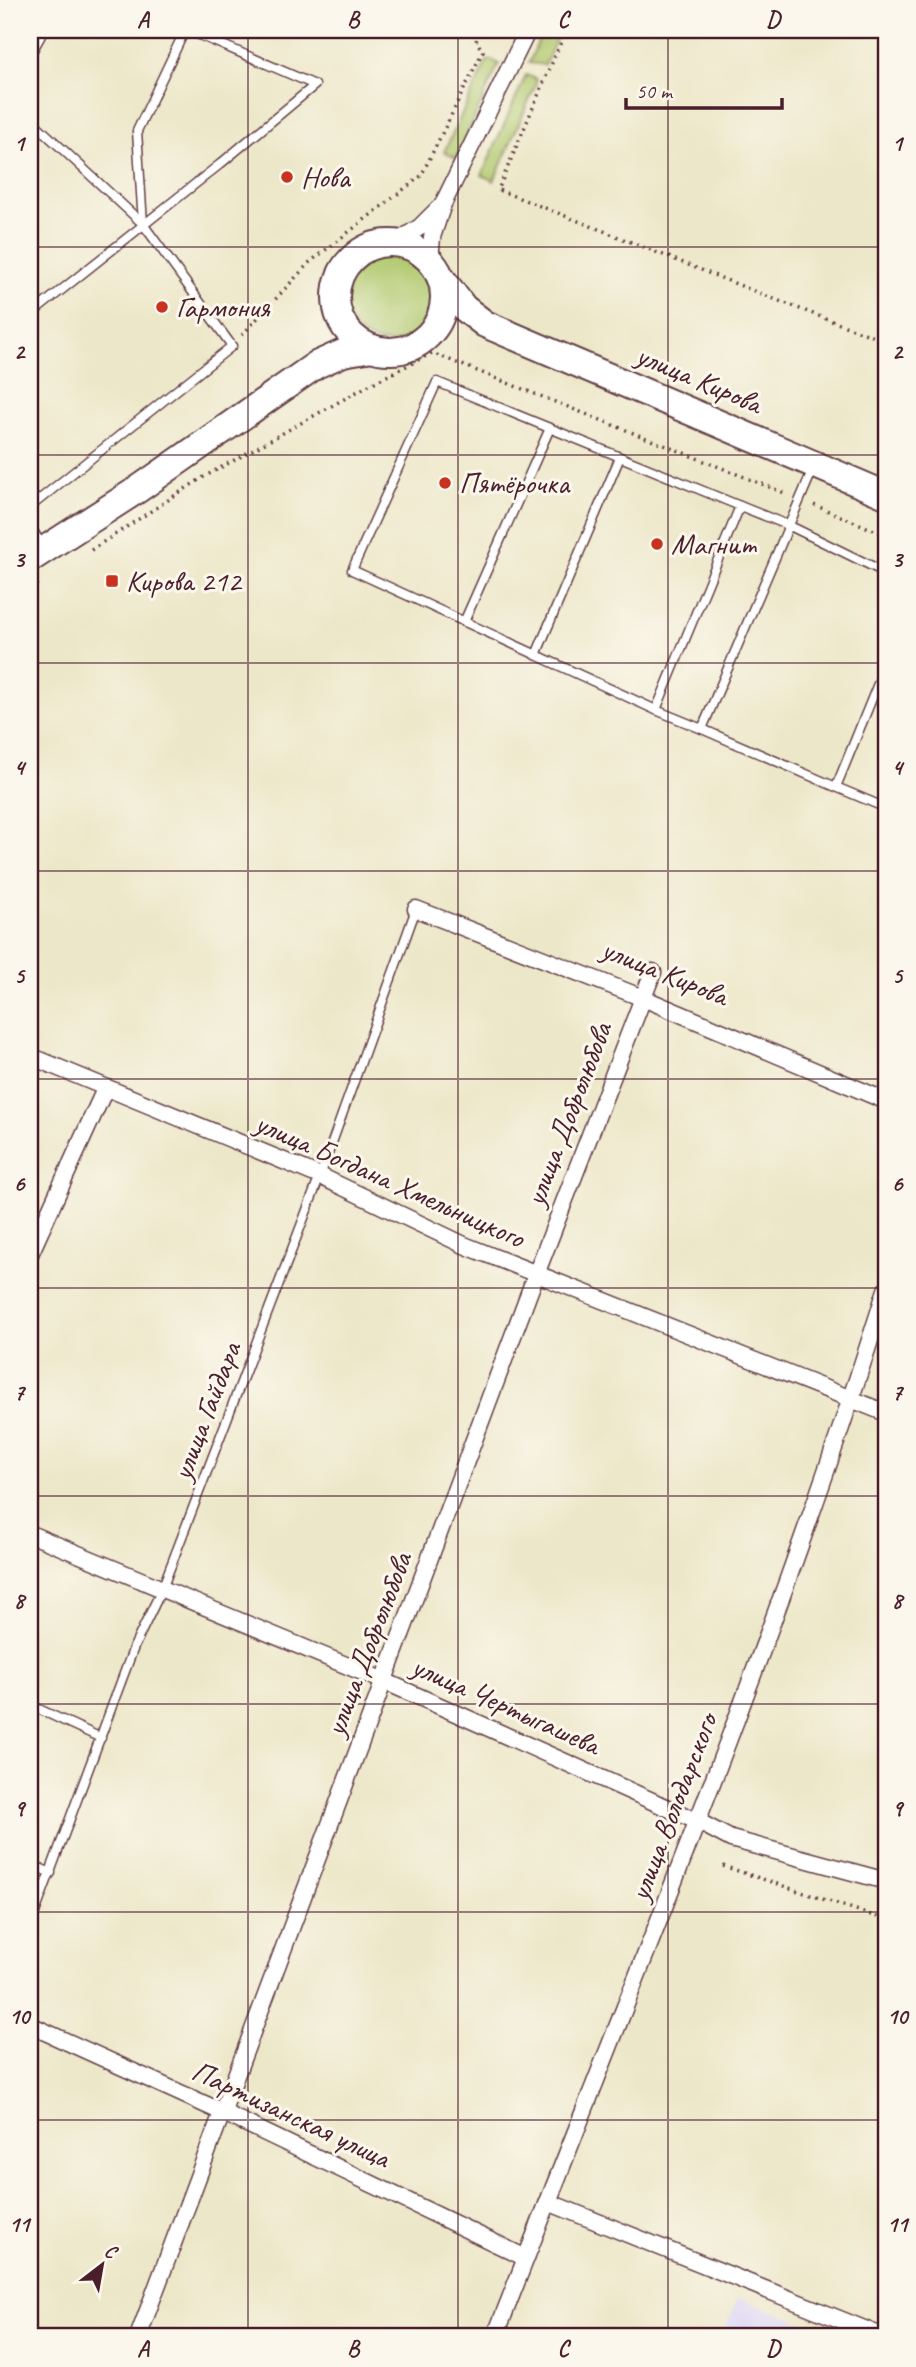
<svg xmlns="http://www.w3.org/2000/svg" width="916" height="2367" font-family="Caveat,sans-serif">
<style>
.built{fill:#dcd5f6}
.green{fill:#b1c96e;stroke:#7e744c;stroke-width:2}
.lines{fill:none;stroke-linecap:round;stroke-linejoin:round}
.lane-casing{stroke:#623d43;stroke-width:11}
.street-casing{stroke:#623d43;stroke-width:19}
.primary-casing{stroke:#623d43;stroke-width:30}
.path{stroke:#623d43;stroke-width:3.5;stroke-dasharray:2 5;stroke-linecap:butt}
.lane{stroke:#fff;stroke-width:8}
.street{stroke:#fff;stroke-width:16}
.primary{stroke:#fff;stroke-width:26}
.grid{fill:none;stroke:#4a1f2b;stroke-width:2;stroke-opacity:0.55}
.poi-dot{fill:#c8321e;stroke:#fbf7ec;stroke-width:2.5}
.labels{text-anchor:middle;stroke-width:6;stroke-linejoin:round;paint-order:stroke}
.poi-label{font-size:30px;fill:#4a1f2b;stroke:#fbf7ec;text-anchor:start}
.street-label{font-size:30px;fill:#4a1f2b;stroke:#fbf7ec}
.neatline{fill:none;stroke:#4a1f2b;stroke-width:2.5}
.grid-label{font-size:23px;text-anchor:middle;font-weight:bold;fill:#4a1f2b}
</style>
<rect width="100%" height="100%" fill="#fbf7ec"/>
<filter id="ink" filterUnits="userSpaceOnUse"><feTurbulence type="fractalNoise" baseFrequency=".0143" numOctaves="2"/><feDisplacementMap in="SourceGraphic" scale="14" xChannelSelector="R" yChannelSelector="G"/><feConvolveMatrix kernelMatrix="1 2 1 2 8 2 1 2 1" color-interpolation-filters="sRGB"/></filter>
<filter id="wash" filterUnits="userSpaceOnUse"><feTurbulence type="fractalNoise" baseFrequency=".00686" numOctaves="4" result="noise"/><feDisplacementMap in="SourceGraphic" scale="28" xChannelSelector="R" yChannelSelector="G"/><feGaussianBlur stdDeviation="1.57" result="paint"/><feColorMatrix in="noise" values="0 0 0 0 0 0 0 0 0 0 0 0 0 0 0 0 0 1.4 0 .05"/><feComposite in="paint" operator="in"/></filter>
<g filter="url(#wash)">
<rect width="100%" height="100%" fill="#ede7c9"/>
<polygon class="built" points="738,2298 840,2337 722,2337"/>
<g class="green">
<polygon points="543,30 560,30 545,65 529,63"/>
<polygon points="492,60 499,64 456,158 444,152 487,61"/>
<polygon points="526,75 536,79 536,84 494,181 482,175"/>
<circle cx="389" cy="297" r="46"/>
</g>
</g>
<g filter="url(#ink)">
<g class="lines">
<defs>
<g id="lane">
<polyline points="30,55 44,30"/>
<polyline points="30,119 143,224 232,346 30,507"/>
<polyline points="143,224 137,131 185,30"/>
<polyline points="30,315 219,165 315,85 188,30"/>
<polyline points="620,457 536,655 656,710 352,570 437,382 740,506 790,526 886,573"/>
<polyline points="740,506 656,710 702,729 813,469"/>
<polyline points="30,526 43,547"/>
<polyline points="464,622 550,428"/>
<polyline points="886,664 836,787 886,808"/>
<polyline points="702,729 836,787"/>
<polyline points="30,1705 101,1738"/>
<polyline points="30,1864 51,1873"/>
<polyline points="30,1926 134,1647 162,1589 320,1176 416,909"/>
</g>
<g id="street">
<polyline points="395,243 420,227 439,208"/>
<polyline points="430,260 432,237 443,204 528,30"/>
<polyline points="416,909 643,998 886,1101"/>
<polyline points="30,1056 320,1176 464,1245 886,1413"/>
<polyline points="30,1254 105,1089"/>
<polyline points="30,1534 384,1681 699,1822 731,1839 886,1881"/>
<polyline points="30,2025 222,2112 526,2258"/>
<polyline points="548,2202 884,2337"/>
<polyline points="138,2337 535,1277 653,972"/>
<path d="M495 2337C630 1990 774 1646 886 1290"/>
</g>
<g id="primary">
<circle cx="390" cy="297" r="54"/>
<polyline points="439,275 464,308 485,324 886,495"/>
<polyline points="30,559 137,490 316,365 343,353 372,348"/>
</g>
</defs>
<use href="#lane" class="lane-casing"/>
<use href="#street" class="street-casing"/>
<use href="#primary" class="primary-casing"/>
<g class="path">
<path d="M566 30 498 190C628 239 755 294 886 341"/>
<polyline points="242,335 310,262 421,176 483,51 476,41 481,30"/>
<polyline points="814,505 886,535"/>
<polyline points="91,550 202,478 371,384 432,353 787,494"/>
<polyline points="30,588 40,582"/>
<polyline points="723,1866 886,1920"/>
</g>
<use href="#lane" class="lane"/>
<use href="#street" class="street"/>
<use href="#primary" class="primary"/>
</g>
</g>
<path class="grid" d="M248 30V2337M458 30V2337M668 30V2337M30 247H886M30 455H886M30 663H886M30 871H886M30 1079H886M30 1288H886M30 1496H886M30 1704H886M30 1912H886M30 2120H886"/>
<g class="poi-dot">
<circle cx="287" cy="177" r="7"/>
<circle cx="162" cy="307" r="7"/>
<circle cx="445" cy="483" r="7"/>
<circle cx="657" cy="544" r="7"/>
<rect x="105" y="574" width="14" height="14" rx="3.5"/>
</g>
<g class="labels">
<g class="poi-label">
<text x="301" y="187">Нова</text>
<text x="176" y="317">Гармония</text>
<text x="459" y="493">Пятёрочка</text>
<text x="671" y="554">Магнит</text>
<text x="126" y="591">Кирова 212</text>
</g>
<g class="street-label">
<text transform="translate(699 379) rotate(23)" y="10">улица Кирова</text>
<text transform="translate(665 972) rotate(22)" y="10">улица Кирова</text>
<text transform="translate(568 1114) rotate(-69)" y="10">улица Добролюбова</text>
<text transform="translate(390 1180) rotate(24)" y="10">улица Богдана Хмельницкого</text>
<text transform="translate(206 1411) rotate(-69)" y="10">улица Гайдара</text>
<text transform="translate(368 1644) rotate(-69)" y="10">улица Добролюбова</text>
<text transform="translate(506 1705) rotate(24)" y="10">улица Чертыгашева</text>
<text transform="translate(673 1807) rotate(-69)" y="10">улица Володарского</text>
<text transform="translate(291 2114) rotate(25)" y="10">Партизанская улица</text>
</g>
</g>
<rect width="916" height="2367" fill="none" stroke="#fbf7ec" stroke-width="77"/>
<g transform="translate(102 2265) rotate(31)" stroke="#fbf7ec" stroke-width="5" paint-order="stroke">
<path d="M0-5L12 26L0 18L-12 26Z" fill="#4a1f2b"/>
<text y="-10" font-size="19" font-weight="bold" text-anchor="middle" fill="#4a1f2b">С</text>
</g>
<path d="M626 98v10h156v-10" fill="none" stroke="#4a1f2b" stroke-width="3.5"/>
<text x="636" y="98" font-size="21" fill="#4a1f2b" stroke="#fbf7ec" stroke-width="5" paint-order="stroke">50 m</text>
<rect x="38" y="38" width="840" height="2290" class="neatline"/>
<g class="grid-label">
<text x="143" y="27">A</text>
<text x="353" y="27">B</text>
<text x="563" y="27">C</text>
<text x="773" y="27">D</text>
<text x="19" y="151">1</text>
<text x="897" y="151">1</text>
<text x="19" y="359">2</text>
<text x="897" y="359">2</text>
<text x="19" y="567">3</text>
<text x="897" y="567">3</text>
<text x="19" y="775">4</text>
<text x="897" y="775">4</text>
<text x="19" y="983">5</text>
<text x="897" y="983">5</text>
<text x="19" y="1191">6</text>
<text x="897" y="1191">6</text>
<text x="19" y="1400">7</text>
<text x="897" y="1400">7</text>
<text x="19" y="1608">8</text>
<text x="897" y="1608">8</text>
<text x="19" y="1816">9</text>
<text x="897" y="1816">9</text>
<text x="19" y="2024">10</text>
<text x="897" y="2024">10</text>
<text x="19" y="2232">11</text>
<text x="897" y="2232">11</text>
<text x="143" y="2356">A</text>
<text x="353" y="2356">B</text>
<text x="563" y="2356">C</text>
<text x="773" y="2356">D</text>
</g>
</svg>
